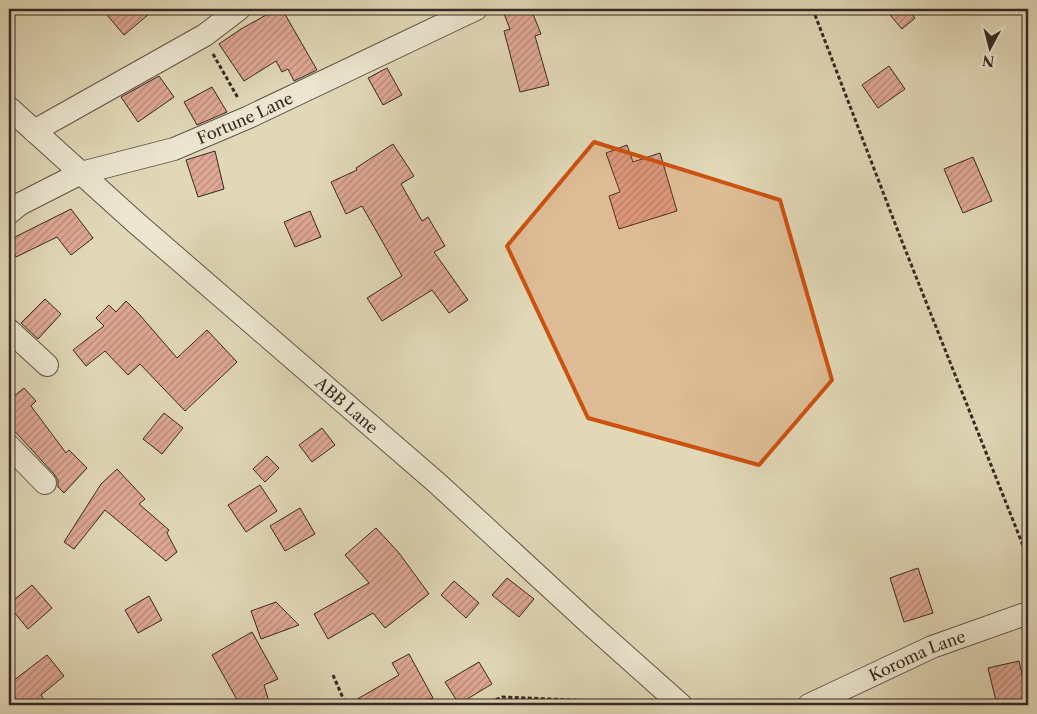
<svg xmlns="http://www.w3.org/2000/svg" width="1037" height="714" font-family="'Libre Caslon Text',serif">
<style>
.building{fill:url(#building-hatch);stroke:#362924}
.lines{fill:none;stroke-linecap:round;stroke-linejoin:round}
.minor-casing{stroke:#615549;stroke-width:24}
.path{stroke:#362924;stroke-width:3;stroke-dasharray:4 2.5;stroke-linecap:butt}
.minor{stroke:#ece6d0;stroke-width:22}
.marked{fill:#cd5210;fill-opacity:0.2;stroke:#cd5210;stroke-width:4;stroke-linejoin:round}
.labels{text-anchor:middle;stroke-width:5;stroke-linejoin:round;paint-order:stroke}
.street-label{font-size:16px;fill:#362924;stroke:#ece6d0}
</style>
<defs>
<pattern id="building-hatch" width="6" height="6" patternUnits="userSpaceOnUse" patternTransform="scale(1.25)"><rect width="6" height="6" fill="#dfa894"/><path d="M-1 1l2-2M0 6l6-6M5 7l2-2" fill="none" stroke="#b68979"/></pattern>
</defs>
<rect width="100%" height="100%" fill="#e1d8b7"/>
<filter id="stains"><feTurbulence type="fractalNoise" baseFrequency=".004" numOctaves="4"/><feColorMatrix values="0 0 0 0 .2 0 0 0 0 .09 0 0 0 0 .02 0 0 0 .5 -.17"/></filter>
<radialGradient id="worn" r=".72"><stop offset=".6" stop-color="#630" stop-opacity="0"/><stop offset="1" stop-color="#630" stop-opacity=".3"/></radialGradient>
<g class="building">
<polygon points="102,9 155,9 124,35"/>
<polygon points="277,9 282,9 317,70 294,81 288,69 282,72 276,61 244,81 219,44 241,29"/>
<polygon points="502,9 531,9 541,34 535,36 549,85 520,92 504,31 510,29"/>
<polygon points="885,9 907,9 915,18 902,29"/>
<polygon points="889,66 905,89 878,108 862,85"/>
<polygon points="387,68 402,95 383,105 368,78"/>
<polygon points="159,76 174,97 138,122 121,97"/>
<polygon points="212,87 227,112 197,125 184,102"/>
<polygon points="393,144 414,176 401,184 422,221 428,217 445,246 434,252 468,300 449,313 432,290 382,321 367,298 402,276 362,206 346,214 331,182 357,170 356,168"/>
<polygon points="627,145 633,162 660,153 677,211 619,229 609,196 620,192 606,153"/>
<polygon points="215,151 224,189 198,197 186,160"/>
<polygon points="973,157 992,201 963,213 944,169"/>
<polygon points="71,209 93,238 71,255 57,237 16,257 9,243 9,240"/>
<polygon points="310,211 321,237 295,247 284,222"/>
<polygon points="45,299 61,314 38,339 21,323"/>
<polygon points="126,301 139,314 177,358 207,330 237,362 185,411 140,364 128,375 105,351 86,366 73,350 104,326 96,318 109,305 116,312"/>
<polygon points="24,388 36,401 31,406 66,453 69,450 87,468 64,493 58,487 58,480 54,474 9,425 9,400"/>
<polygon points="164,413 183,428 162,454 143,439"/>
<polygon points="322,428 335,445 312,462 299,445"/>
<polygon points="267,456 279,468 265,482 253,469"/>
<polygon points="117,469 145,499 139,504 169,530 167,533 177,552 166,561 105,510 74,549 64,542 101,484"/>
<polygon points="260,485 277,511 246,532 228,505"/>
<polygon points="300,508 315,534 285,551 270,526"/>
<polygon points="376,528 399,553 429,594 385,628 373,613 328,639 314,614 369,583 345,555"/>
<polygon points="918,568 933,613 904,622 890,578"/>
<polygon points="507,578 534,599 519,617 492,595"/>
<polygon points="454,581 479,603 466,618 441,595"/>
<polygon points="32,585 52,608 28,629 9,606 9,604"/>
<polygon points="149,596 162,620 138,633 125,610"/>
<polygon points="276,602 299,625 261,639 251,611"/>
<polygon points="252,632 278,679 264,685 270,705 240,705 212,655"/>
<polygon points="409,654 433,698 423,701 424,705 347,705 399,675 392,663"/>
<polygon points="47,655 64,676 41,695 47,705 9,705 9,684"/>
<polygon points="1019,661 1028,700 1028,705 997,705 988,668"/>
<polygon points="479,662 492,684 459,704 445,682"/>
</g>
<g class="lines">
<defs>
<g id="minor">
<path id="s1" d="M9 108 134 221 437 483 589 623 681 705"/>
<polyline points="34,131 205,35 239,9"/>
<path id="s2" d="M9 213 20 204 81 173 174 149 249 117 476 9"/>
<polyline points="9,330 47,365"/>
<polyline points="9,446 45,483"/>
<path id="s3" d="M809 705 932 647 1028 613"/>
</g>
</defs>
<use href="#minor" class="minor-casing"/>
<g class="path">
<polyline points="815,15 901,239 1028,558"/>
<polyline points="213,54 238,98"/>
<polyline points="333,675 346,705"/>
<polyline points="484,705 502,697 644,703"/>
<polyline points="702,705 719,705"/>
</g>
<use href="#minor" class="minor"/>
</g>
<path class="marked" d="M594 142 780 200 832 380 759 465 588 418 507 246Z"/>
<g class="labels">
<g class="street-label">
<text dy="6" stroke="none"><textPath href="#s2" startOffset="256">Fortune Lane</textPath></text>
<text dy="6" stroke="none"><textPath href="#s1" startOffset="450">ABB Lane</textPath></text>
<text dy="6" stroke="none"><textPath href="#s3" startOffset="119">Koroma Lane</textPath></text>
</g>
</g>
<rect width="1037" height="714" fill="none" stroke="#e1d8b7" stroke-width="30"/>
<rect x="10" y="10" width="1017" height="694" fill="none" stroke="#362924" stroke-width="2.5"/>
<rect x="15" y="15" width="1007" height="684" fill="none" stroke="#362924"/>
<g transform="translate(990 48) rotate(187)" stroke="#ece6d0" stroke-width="4" paint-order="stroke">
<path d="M0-4L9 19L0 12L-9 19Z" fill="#362924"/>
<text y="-8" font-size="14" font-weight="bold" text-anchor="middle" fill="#362924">N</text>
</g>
<rect width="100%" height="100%" filter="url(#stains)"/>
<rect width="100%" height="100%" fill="url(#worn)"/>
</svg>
